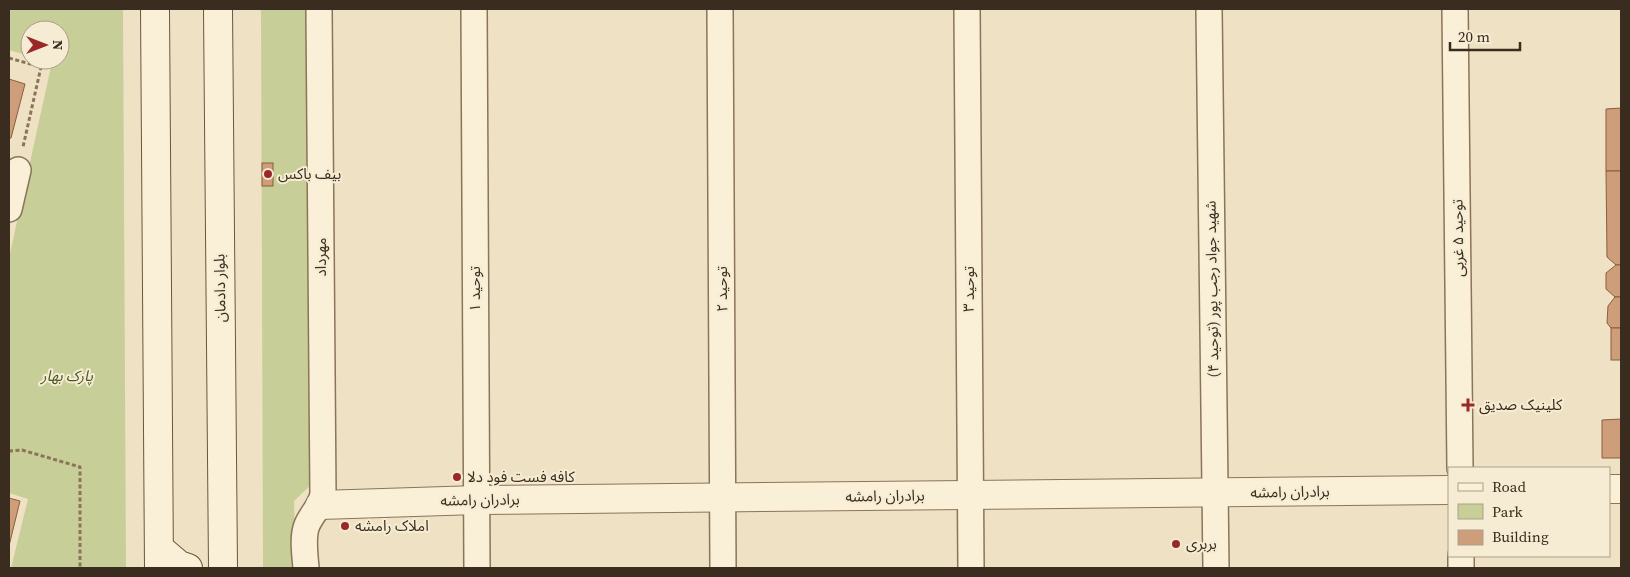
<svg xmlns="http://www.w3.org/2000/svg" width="1630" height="577" font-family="'Source Serif 4','Noto Sans Arabic',serif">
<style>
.green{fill:#c7ce97}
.building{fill:#ce9d79;stroke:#8a5d3f}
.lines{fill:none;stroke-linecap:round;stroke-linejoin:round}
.minor-casing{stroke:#8a745a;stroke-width:28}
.tertiary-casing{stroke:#8a745a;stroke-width:30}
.secondary-casing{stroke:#6c553d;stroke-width:30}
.path{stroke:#8a745a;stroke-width:3;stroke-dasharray:4 2.5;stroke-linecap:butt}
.minor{stroke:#faf0d7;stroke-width:25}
.tertiary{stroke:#faf0d7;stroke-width:28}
.secondary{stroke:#faf0d7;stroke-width:28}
.poi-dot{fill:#9a2828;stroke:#f6ecd3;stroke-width:2}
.labels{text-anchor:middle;stroke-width:4;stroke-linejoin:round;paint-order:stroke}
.poi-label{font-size:15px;fill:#3a2c1e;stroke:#f6ecd3;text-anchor:start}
.street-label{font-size:15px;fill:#3a2c1e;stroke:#f6ecd3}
.park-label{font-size:15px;font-style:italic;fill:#495724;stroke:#f6ecd3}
</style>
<rect width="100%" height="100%" fill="#efe2c4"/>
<g class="green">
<polygon points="9,9 123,9 126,568 11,568 28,499 9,493 9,258 52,62 45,60 60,60 60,30 30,30 30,56 9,50"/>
<polygon points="261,9 309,9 315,481 294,501 296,568 263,568"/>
</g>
<g class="building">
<polygon points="9,79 25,84 11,138 9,138"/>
<polygon points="1621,108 1621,171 1606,171 1606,109"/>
<rect x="262" y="163" width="11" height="23"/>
<polygon points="1606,171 1621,171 1621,265 1616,265 1607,257"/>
<polygon points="1616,265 1621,265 1621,297 1615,297 1606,289 1606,273"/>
<polygon points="1615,297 1621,297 1621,328 1611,328 1607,323 1608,306"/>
<rect x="1611" y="328" width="10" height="32"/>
<polygon points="1621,419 1621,458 1602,458 1602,420"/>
<polygon points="9,498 20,501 9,546"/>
</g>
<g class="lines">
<defs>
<g id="minor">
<polyline points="474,9 477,568"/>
<polyline points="720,9 723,568"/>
<polyline points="967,9 971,568"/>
<polyline points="1209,9 1216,568"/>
<polyline points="1455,9 1460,468"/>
<polyline points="9,209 18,170"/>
<polyline points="1461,556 1461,568"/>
<path d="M306 568C305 555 302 537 307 525 312 513 321 507 323 494L319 9"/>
</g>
<g id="tertiary">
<polyline points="1609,489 1621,489"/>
<polyline points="320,505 477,500 1449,490"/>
</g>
<g id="secondary">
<polyline points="155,9 159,568"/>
<polyline points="218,9 223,568"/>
<polyline points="159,548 179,565 188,568"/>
</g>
</defs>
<use href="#minor" class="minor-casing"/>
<use href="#tertiary" class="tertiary-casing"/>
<use href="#secondary" class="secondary-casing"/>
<g class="path">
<polyline points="9,58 41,67 23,147"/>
<polyline points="9,451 22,450 80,467 80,568"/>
</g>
<use href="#minor" class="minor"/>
<use href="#tertiary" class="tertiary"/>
<use href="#secondary" class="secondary"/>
</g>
<g class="poi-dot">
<circle cx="268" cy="174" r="5"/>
<path d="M1465.5 397.5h5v5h5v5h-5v5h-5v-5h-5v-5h5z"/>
<circle cx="457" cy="477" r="5"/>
<circle cx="345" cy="526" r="5"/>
<circle cx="1176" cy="544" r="5"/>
</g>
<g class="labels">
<g class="poi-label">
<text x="278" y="179">بیف باکس</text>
<text x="1479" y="410">کلینیک صدیق</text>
<text x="467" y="482">کافه فست فود دلا</text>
<text x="355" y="531">املاک رامشه</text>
<text x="1186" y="549">بربری</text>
</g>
<g class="street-label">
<text transform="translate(1458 238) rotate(-91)" y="5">توحید ۵ غربی</text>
<text transform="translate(321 257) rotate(-90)" y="5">مهرداد</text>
<text transform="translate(220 288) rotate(-91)" y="5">بلوار دادمان</text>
<text transform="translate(475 289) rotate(-90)" y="5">توحید ۱</text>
<text transform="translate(722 289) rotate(-90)" y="5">توحید ۲</text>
<text transform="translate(969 289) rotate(-90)" y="5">توحید ۳</text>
<text transform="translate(1212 289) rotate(-91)" y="5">شهید جواد رجب پور (توحید ۴)</text>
<text transform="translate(1290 492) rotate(-1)" y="5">برادران رامشه</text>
<text transform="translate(885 496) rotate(-1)" y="5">برادران رامشه</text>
<text transform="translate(480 500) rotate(-1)" y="5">برادران رامشه</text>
</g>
<g class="park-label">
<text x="67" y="381">پارک بهار</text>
</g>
</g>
<rect width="1630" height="577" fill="none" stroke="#3a2c1e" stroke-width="20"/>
<rect x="1448" y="467" width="162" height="90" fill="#f6ecd3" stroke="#ab9f8b"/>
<rect x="1458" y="483" width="25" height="8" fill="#faf0d7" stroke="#ab9f8b"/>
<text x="1492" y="492" font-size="15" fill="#3a2c1e">Road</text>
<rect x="1458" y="504" width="25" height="15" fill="#c7ce97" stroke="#ab9f8b"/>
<text x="1492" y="517" font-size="15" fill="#3a2c1e">Park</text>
<rect x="1458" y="530" width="25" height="15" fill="#ce9d79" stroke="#ab9f8b"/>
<text x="1492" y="542" font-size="15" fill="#3a2c1e">Building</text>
<g transform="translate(45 45) rotate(90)"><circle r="24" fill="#f6ecd3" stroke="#ab9f8b"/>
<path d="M0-4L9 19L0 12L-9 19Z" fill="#9a2828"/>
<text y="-8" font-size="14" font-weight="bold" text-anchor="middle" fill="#3a2c1e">N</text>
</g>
<path d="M1450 42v8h70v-8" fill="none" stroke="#3a2c1e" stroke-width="2.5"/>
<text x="1458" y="42" font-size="15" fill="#3a2c1e" stroke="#f6ecd3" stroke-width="4" paint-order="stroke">20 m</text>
</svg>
